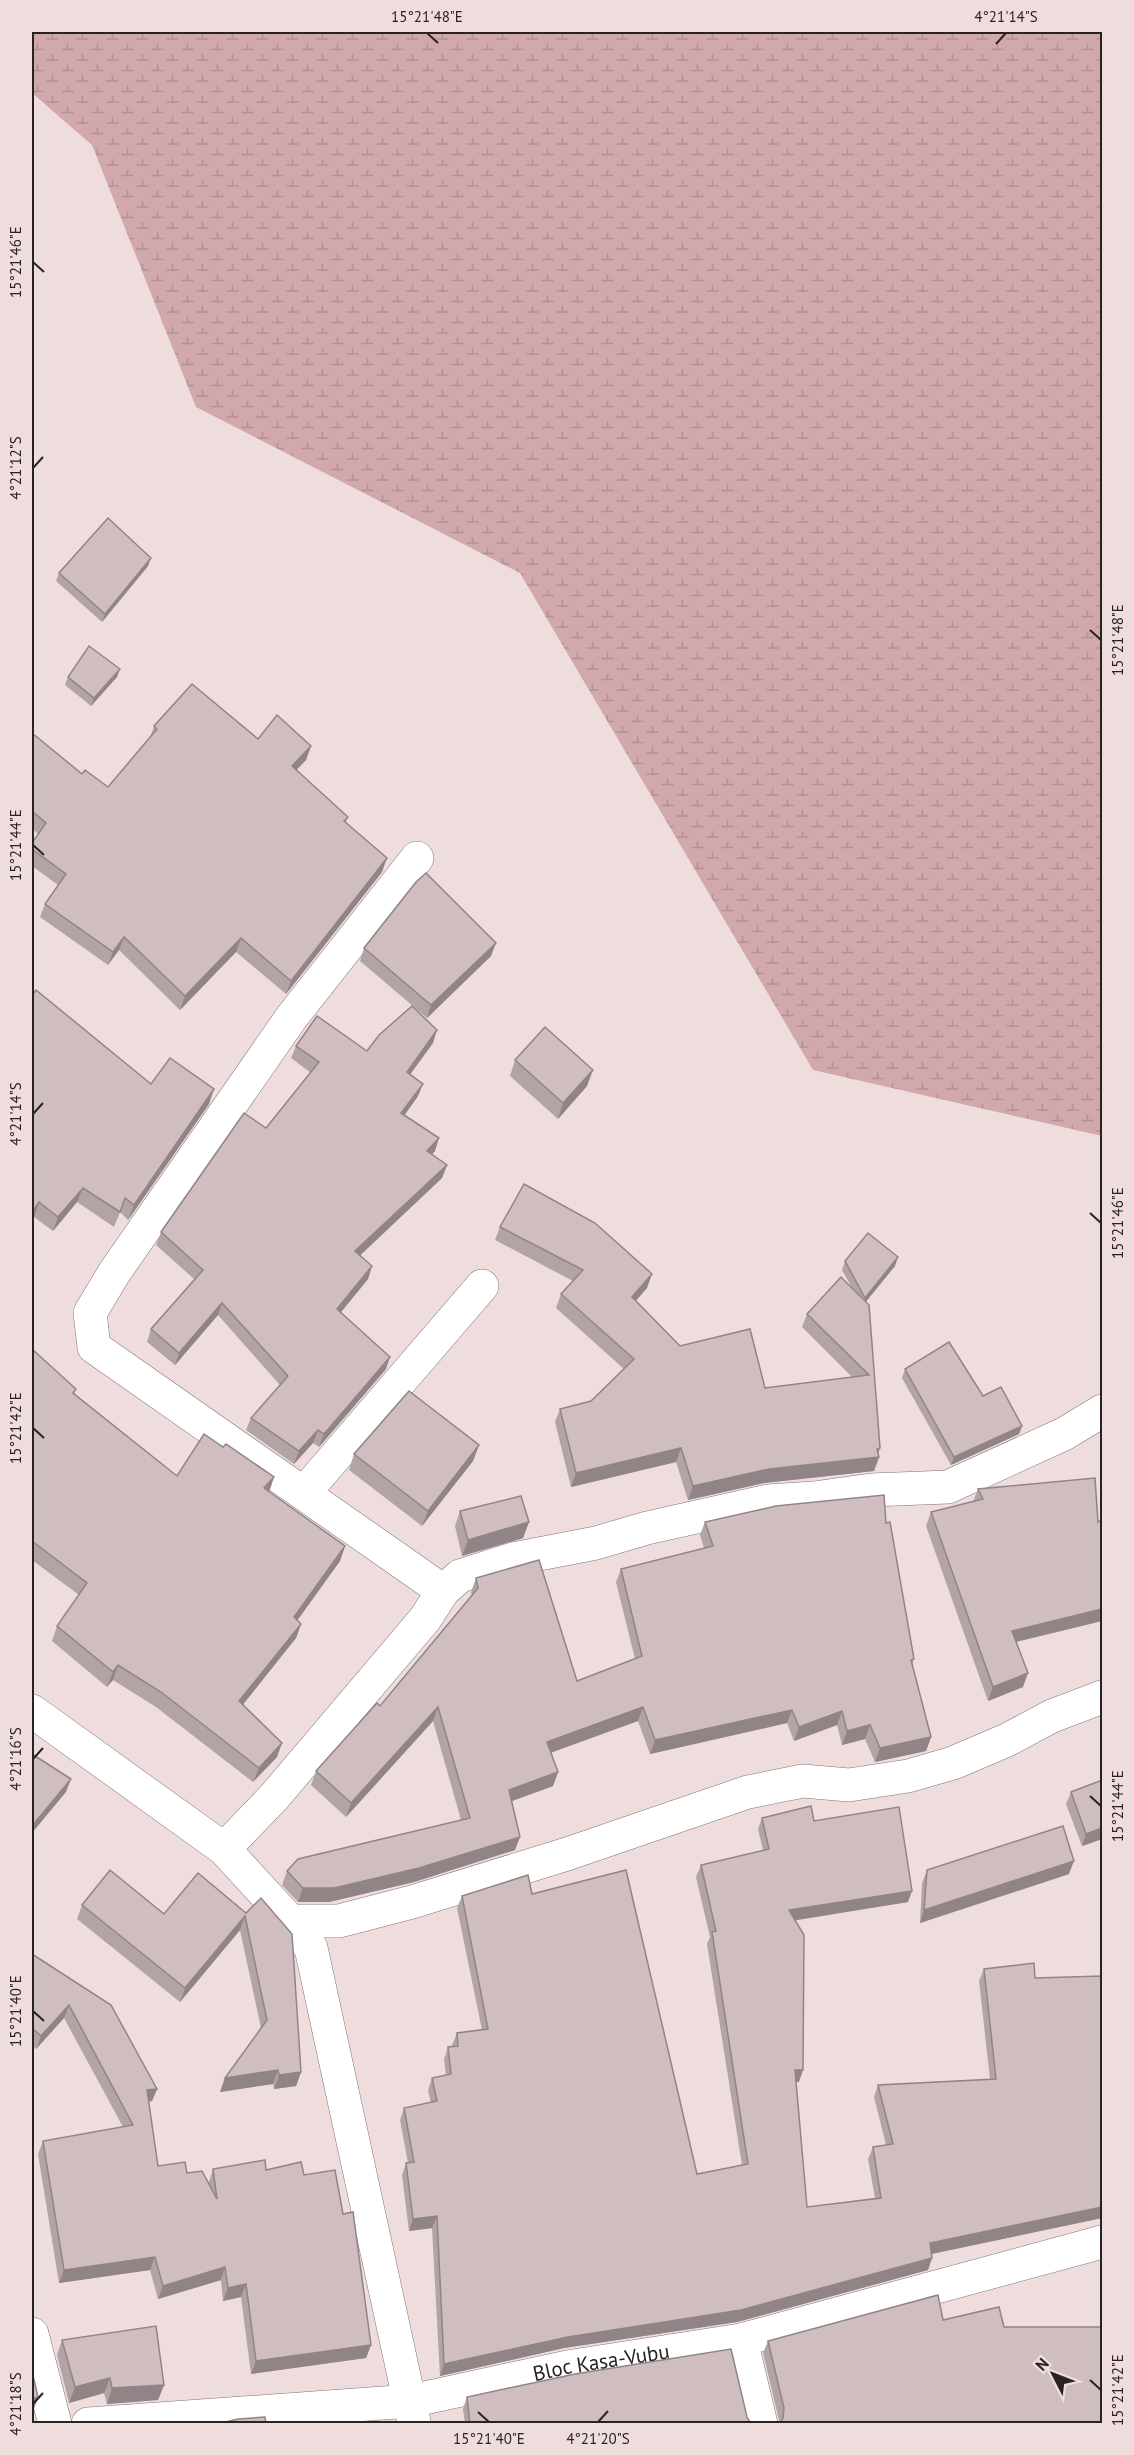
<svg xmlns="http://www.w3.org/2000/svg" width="1134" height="2455" font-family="'PT Sans',sans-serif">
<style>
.wetland{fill:url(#wetland-marsh)}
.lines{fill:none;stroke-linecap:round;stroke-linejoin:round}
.street-casing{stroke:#837374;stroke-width:34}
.street{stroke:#fff;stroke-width:33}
.wall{fill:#b2a3a4}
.shaded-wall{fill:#918486}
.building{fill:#cfbdbf;stroke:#918486;stroke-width:1.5}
.ticks{fill:none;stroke:#282222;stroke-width:2}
.labels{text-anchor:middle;stroke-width:4.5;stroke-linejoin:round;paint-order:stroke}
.street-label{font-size:21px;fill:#282222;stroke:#efddde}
.neatline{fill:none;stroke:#282222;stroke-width:2}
.ticks-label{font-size:15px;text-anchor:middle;fill:#282222}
</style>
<defs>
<pattern id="wetland-marsh" width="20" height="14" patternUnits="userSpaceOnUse" patternTransform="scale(1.5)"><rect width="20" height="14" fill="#d1a8ac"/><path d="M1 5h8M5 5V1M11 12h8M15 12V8" fill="none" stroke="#b39094"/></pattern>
</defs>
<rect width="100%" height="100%" fill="#efddde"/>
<polygon class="wetland" points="32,32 1102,32 1102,1136 813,1070 520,573 196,407 92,145 32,93"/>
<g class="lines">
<defs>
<g id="street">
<polyline points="417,858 291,1018 114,1273 90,1313 94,1347 443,1591"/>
<polyline points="304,1493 482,1286"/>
<polyline points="32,1711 224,1849 290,1921 311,1948 414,2422"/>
<polyline points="224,1849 274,1797 425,1619 443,1591 460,1576 513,1559 596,1543 647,1528 768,1501 814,1498 871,1490 948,1487 1064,1434 1102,1411"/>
<polyline points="290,1921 339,1921 412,1902 567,1854 748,1792 803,1781 849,1785 908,1776 953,1763 1007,1740 1052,1716 1102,1697"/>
<polyline points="32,2334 55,2424"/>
<polyline points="741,2340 761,2424"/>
<path id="s1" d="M88 2424 411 2401 567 2367 741 2340 1102 2242"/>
</g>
</defs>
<use href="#street" class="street-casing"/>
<use href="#street" class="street"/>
</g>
<g class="wall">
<polygon points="148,566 102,622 56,581 59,573"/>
<polygon points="68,677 117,677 91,706 65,685"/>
<polygon points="154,726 311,746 306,760 296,770 348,817 346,822 382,872 286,994 236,952 180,1010 119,950 108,965 40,917 45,904 58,885 32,866 32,843 38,834 32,828 32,733 82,774 108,787 150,738"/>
<polygon points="364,948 491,956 427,1018 360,961"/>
<polygon points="32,996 151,1084 209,1104 128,1220 120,1212 114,1227 77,1202 53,1231 34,1217 32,1220"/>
<polygon points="433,1043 410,1075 418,1096 404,1115 435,1151 432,1154 447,1165 442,1178 360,1255 372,1266 368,1279 341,1312 386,1369 319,1447 313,1443 294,1464 246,1430 251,1418 280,1385 218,1315 175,1365 147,1342 151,1329 194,1279 156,1245 161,1232 266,1128 311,1073 291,1058 296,1046 367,1051"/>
<polygon points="515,1060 587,1086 558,1119 510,1076"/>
<polygon points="500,1227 647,1288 635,1301 680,1346 765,1388 852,1377 802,1327 807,1314 852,1288 842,1270 845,1261 895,1266 866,1302 879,1457 874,1471 764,1483 688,1500 676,1462 571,1487 555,1422 560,1409 591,1401 624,1369 556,1308 561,1294 573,1281 495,1240"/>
<polygon points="32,1349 76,1389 74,1394 177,1476 223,1447 274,1477 269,1492 345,1546 340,1561 297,1620 301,1624 296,1638 243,1704 277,1757 253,1782 156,1707 113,1680 107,1687 52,1641 57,1626 79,1595 32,1560"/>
<polygon points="905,1369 983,1396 1022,1426 1019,1434 951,1465 902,1378"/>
<polygon points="479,1445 473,1461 422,1526 349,1470 354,1454"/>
<polygon points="978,1489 1102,1621 1016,1642 1023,1687 988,1701 926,1526 931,1512 973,1502"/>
<polygon points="460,1511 529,1522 523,1538 462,1556 455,1526"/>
<polygon points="705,1522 886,1523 914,1659 912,1665 931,1737 926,1751 875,1762 865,1739 842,1745 837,1725 794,1741 787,1723 650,1754 638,1721 551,1752 558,1772 553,1786 512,1801 515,1850 414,1882 329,1902 298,1902 282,1885 287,1871 461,1820 433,1721 346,1817 311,1785 316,1771 380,1706 472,1596 471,1592 476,1578 577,1681 635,1659 616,1582 621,1569 704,1548 700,1535"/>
<polygon points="1102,1780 1102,1839 1082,1846 1066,1804 1071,1792"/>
<polygon points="762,1818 814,1821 908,1902 795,1920 799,2082 796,2082 807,2207 875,2198 868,2159 873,2147 886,2145 874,2097 878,2085 990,2079 979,1981 984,1969 1035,1978 1102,2218 932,2254 932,2258 928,2270 737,2322 564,2348 440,2376 432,2228 409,2231 402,2175 406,2163 408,2163 400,2120 404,2108 431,2103 428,2090 432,2078 446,2076 444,2059 448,2047 452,2047 452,2045 457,2033 482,2030 457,1908 462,1896 532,1894 697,2174 742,2165 707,1944 710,1937 696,1877 701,1865 763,1850 758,1829"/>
<polygon points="927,1870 1069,1874 920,1923 922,1883"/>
<polygon points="82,1905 164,1914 246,1913 301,2072 296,2086 274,2089 273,2084 220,2092 225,2078 261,2028 240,1930 180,2002 77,1919"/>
<polygon points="32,1954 157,2089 152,2101 149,2102 158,2166 187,2173 209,2184 209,2182 213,2169 266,2170 304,2175 343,2214 371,2345 366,2358 251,2374 241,2297 223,2301 221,2280 158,2299 150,2270 59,2283 38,2154 43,2141 123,2127 64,2018 36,2049 32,2045"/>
<polygon points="943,2320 1004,2327 1102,2424 779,2424 779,2420 763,2353 768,2341"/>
<polygon points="62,2340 164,2385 158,2400 107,2404 104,2393 69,2403 57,2355"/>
<polygon points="467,2397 747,2417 751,2424 465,2424 463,2409"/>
</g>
<g class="shaded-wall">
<polygon points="151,558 148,566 102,622 105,614"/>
<polygon points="120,669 117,677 91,706 94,698"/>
<polygon points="311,746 306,760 287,780 292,766"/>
<polygon points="387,858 382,872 286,994 291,981"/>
<polygon points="124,937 119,950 108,965 113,952"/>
<polygon points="241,938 236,952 180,1010 185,996"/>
<polygon points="496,943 491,956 427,1018 431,1005"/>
<polygon points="437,1030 433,1043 402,1085 407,1072"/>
<polygon points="593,1070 587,1086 558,1119 563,1103"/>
<polygon points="423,1084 418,1096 397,1126 401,1113"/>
<polygon points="214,1089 209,1104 128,1220 134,1205"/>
<polygon points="439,1138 435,1151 423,1164 427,1151"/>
<polygon points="447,1165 442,1178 351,1264 355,1251"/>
<polygon points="83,1188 77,1202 53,1231 58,1217"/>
<polygon points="39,1202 34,1217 32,1220 32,1212"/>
<polygon points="898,1257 895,1266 862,1306 865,1298"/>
<polygon points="372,1266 368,1279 333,1322 337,1309"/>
<polygon points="652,1274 647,1288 627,1311 632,1297"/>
<polygon points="222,1303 218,1315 175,1365 179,1353"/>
<polygon points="390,1357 386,1369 319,1447 324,1434"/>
<polygon points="1022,1426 1019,1434 951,1465 954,1457"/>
<polygon points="318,1430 313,1443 294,1464 299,1451"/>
<polygon points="479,1445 473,1461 422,1526 428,1511"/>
<polygon points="681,1448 676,1462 571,1487 576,1473"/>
<polygon points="880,1448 877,1458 879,1457 874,1471 764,1483 688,1500 693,1486 769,1469"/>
<polygon points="274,1477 269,1492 264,1488"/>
<polygon points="529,1522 523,1538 462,1556 468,1540"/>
<polygon points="345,1546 340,1561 289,1632 294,1617"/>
<polygon points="1102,1609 1102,1621 1007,1644 1012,1631"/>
<polygon points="301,1624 296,1638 234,1716 239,1701"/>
<polygon points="118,1665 113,1680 107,1687 113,1672"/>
<polygon points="1028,1673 1023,1687 988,1701 993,1687"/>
<polygon points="438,1707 433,1721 346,1817 351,1803"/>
<polygon points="643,1707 638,1721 542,1756 547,1742"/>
<polygon points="792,1710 787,1723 650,1754 655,1740"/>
<polygon points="842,1711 837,1725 794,1741 799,1727"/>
<polygon points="870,1725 865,1739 842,1745 847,1731"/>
<polygon points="931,1737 926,1751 875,1762 880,1748"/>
<polygon points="282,1743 277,1757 253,1782 259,1768"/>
<polygon points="558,1772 553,1786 504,1804 509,1790"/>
<polygon points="71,1779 66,1792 32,1833 32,1826"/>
<polygon points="1102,1828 1102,1839 1082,1846 1086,1834"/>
<polygon points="520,1837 515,1850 414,1882 329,1902 298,1902 303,1888"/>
<polygon points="1074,1861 1069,1874 920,1923 924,1910"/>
<polygon points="912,1891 908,1902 785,1922 789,1910"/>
<polygon points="245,1916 240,1930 180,2002 185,1988"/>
<polygon points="69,2005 64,2018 36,2049 41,2036"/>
<polygon points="278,2070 273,2084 220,2092 225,2078"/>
<polygon points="795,2070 803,2070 799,2082 791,2082"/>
<polygon points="301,2072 296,2086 274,2089 279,2075"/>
<polygon points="157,2089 152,2101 142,2103 147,2090"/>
<polygon points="1102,2207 1102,2218 926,2255 930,2243"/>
<polygon points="437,2216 432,2228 409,2231 413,2219"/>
<polygon points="155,2257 150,2270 59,2283 64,2270"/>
<polygon points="932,2258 928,2270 737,2322 564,2348 440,2376 444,2364"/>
<polygon points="225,2267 221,2280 158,2299 163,2286"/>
<polygon points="246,2284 241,2297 223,2301 228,2288"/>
<polygon points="371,2345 366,2358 251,2374 256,2361"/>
<polygon points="110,2378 104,2393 69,2403 75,2387"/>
<polygon points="164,2385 158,2400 107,2404 112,2388"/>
<polygon points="38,2397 33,2412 32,2412 32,2399"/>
</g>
<g class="building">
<polygon points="108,518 151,558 105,614 59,573"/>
<polygon points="89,646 120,669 94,698 68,677"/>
<polygon points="192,684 258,739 277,715 311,746 292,766 348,817 344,821 387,858 291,981 241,938 185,996 124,937 113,952 45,904 66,874 32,849 32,843 46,823 32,811 32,733 82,774 85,770 108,787 157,729 154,726"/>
<polygon points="426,873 496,943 431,1005 364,948 416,882"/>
<polygon points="36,990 151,1084 170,1058 214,1089 134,1205 125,1198 120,1212 83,1188 58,1217 39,1202 32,1212 32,996"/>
<polygon points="412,1006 437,1030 407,1072 423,1084 401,1113 439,1138 427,1151 447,1165 355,1251 372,1266 337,1309 390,1357 324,1434 318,1430 299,1451 251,1418 288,1376 222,1303 179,1353 151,1329 203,1270 161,1232 244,1113 266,1128 319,1062 296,1046 317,1016 367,1051 379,1035"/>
<polygon points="545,1027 593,1070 563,1103 515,1060"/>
<polygon points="524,1184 595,1223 652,1274 632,1297 680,1346 750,1329 765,1388 869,1375 807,1314 841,1277 869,1305 880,1448 877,1449 879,1457 769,1469 693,1486 681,1448 576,1473 560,1409 591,1401 634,1359 561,1294 583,1270 500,1227"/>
<polygon points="868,1233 898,1257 865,1298 845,1261"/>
<polygon points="949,1342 983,1396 1001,1387 1022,1426 954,1457 905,1369"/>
<polygon points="32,1349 76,1389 73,1393 177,1476 204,1434 223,1447 226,1444 274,1477 264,1488 345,1546 294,1617 301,1624 239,1701 282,1743 259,1768 161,1692 118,1665 113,1672 57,1626 87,1583 32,1541"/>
<polygon points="409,1391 479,1445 428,1511 354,1454"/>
<polygon points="1095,1478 1098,1522 1102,1520 1102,1609 1012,1631 1028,1673 993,1687 931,1512 983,1499 978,1489"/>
<polygon points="884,1495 886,1523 890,1522 914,1659 911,1660 931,1737 880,1748 870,1725 847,1731 842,1711 799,1727 792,1710 655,1740 643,1707 547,1742 558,1772 509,1790 520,1837 419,1868 334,1888 303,1888 287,1871 298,1859 470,1818 438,1707 351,1803 316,1771 377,1703 380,1706 478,1588 476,1578 539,1560 577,1681 642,1656 621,1569 713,1546 705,1522 776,1506"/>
<polygon points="521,1496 529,1522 468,1540 460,1511"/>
<polygon points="32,1754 71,1779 32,1826"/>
<polygon points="1102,1780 1102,1828 1086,1834 1071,1792"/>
<polygon points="811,1806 814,1821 899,1807 912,1891 789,1910 804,1935 803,2070 795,2070 807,2207 881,2198 873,2147 893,2144 878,2085 996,2079 984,1969 1034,1963 1035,1978 1102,1976 1102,2207 930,2243 932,2258 741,2310 568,2337 444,2364 437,2216 413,2219 406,2163 414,2162 404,2108 437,2101 432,2078 451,2074 448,2047 458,2046 457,2033 488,2029 462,1896 528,1875 532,1894 626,1870 697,2174 748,2164 712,1932 716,1931 701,1865 769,1849 762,1818"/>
<polygon points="1063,1826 1074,1861 924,1910 927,1870"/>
<polygon points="110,1870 164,1914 198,1873 246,1913 261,1898 292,1934 301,2072 279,2075 278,2070 225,2078 267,2020 245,1916 185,1988 82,1905"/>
<polygon points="32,1954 111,2005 157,2089 147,2090 158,2166 185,2162 187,2173 202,2171 217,2199 213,2169 265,2160 266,2170 301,2162 304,2175 335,2170 343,2214 353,2212 371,2345 256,2361 246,2284 228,2288 225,2267 163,2286 155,2257 64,2270 43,2141 133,2125 69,2005 41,2036 32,2028"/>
<polygon points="938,2295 943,2320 999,2307 1004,2327 1102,2327 1102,2424 780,2424 783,2418 784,2408 768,2341"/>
<polygon points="156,2326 164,2385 112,2388 110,2378 75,2387 62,2340"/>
<polygon points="731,2349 747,2417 751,2424 470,2424 467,2397 575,2374"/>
<polygon points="32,2371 38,2397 32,2399"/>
<polygon points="265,2417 266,2424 217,2424 238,2419"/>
</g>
<path class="ticks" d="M427 33 438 43M996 44 1006 33M33 262 44 272M33 468 43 457M1090 630 1101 640M33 845 44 855M33 1114 43 1103M1090 1213 1101 1223M33 1428 44 1438M33 1759 43 1748M1090 1796 1101 1806M33 2011 44 2021M1090 2380 1101 2390M33 2404 43 2393M478 2412 489 2422M598 2422 608 2411"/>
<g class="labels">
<g class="street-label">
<text dy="7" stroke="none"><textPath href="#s1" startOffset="518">Bloc Kasa-Vubu</textPath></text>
</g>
</g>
<rect width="1134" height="2455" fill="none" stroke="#efddde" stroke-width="66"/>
<g transform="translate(1053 2374) rotate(312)" stroke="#efddde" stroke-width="4.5" paint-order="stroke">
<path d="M0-4.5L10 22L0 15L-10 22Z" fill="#282222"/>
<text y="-9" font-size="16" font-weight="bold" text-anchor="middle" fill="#282222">N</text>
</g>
<rect x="33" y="33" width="1068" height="2389" class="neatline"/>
<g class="ticks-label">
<text x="427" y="22">15°21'48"E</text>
<text x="1006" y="22">4°21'14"S</text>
<text transform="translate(16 262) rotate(-90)" y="5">15°21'46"E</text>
<text transform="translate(16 468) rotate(-90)" y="5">4°21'12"S</text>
<text transform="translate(1118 640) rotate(-90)" y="5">15°21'48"E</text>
<text transform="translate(16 845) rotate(-90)" y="5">15°21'44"E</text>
<text transform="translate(16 1114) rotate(-90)" y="5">4°21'14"S</text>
<text transform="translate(1118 1223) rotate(-90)" y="5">15°21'46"E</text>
<text transform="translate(16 1428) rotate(-90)" y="5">15°21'42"E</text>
<text transform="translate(16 1759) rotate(-90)" y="5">4°21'16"S</text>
<text transform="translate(1118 1806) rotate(-90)" y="5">15°21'44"E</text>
<text transform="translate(16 2011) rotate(-90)" y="5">15°21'40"E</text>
<text transform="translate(1118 2390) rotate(-90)" y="5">15°21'42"E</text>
<text transform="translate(16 2404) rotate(-90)" y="5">4°21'18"S</text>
<text x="489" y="2444">15°21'40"E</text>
<text x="598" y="2444">4°21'20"S</text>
</g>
</svg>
